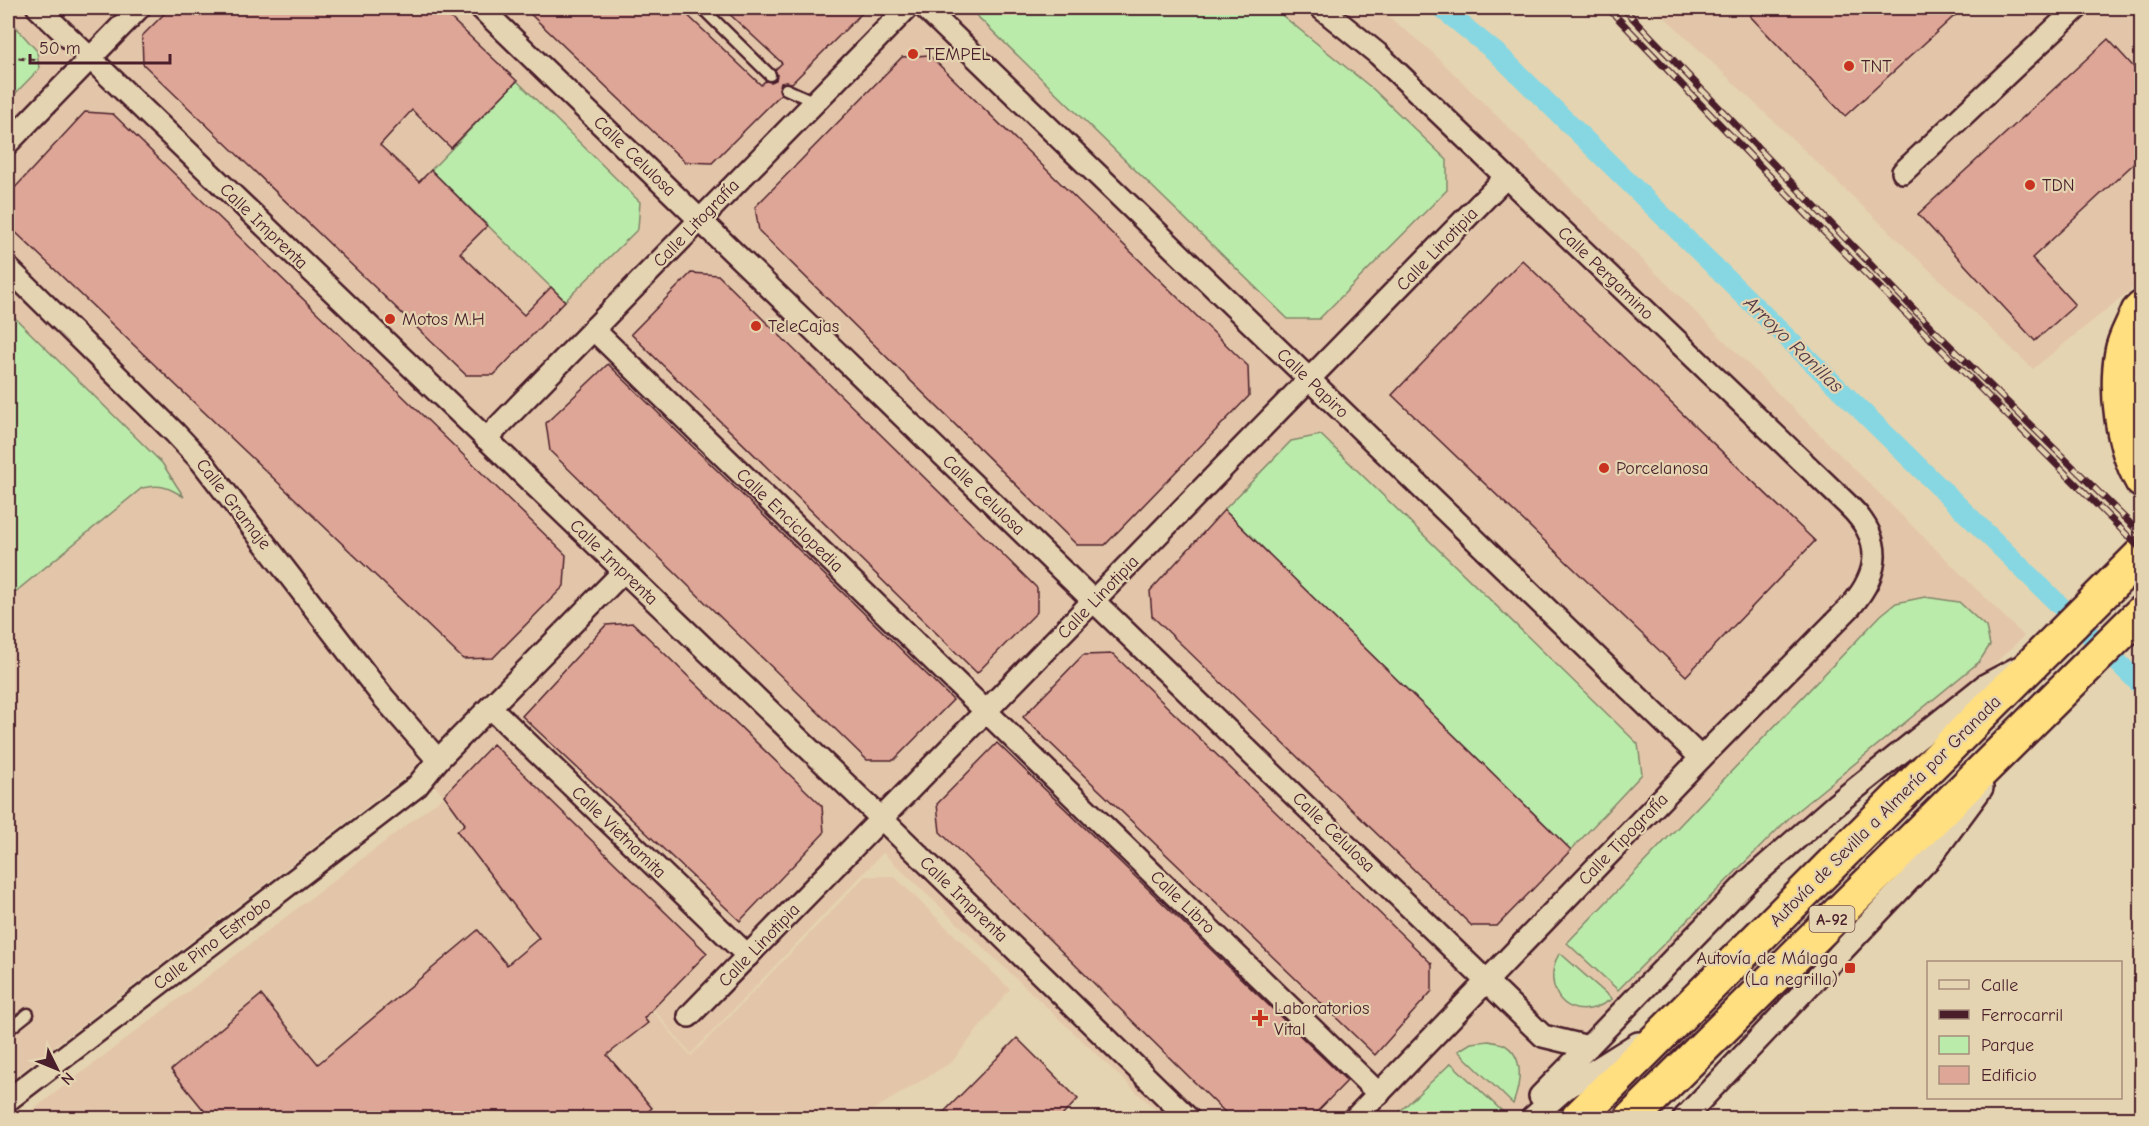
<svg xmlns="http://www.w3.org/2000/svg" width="2149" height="1126" font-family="'Comic Neue',sans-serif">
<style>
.built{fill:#e3c6a9}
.green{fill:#bbebaa;stroke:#82856a;stroke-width:1.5}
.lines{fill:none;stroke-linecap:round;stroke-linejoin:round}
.canal{stroke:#87d7e2;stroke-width:20}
.building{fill:#dea696;stroke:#4a1f2b;stroke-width:1.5}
.service-casing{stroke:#4a1f2b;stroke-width:15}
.minor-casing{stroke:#4a1f2b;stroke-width:26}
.trunk-casing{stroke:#4a1f2b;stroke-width:38}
.path{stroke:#4a1f2b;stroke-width:3;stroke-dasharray:6 4.5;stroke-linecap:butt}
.service{stroke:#e5d4b1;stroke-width:10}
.minor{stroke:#e5d4b1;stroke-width:21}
.trunk{stroke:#ffdf80;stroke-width:33}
.rail-casing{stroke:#4a1f2b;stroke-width:7}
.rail{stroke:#e5d4b1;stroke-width:4.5;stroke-dasharray:14;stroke-linecap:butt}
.poi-dot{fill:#c8321e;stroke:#e5d4b1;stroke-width:2}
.labels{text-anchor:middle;stroke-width:4.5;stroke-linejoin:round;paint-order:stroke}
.shield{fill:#e5d4b1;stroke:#785553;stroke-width:1.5}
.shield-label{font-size:16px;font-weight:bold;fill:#4a1f2b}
.poi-label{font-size:18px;fill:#4a1f2b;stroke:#e5d4b1;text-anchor:start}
.street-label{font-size:18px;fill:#4a1f2b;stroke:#e5d4b1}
.water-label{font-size:20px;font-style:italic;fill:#533b46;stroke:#e5d4b1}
</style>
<rect width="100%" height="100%" fill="#e5d4b1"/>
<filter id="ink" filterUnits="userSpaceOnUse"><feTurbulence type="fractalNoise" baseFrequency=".0167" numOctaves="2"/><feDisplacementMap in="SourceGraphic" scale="12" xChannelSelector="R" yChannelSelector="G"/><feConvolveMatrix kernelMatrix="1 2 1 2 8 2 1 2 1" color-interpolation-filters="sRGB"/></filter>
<g filter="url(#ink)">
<g class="built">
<polygon points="8,8 1378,8 1430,50 2024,636 1518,1118 1164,1118 883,853 691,1054 475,798 457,811 418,767 8,1082"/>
<polygon points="1655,8 2141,8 2141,282 2033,369"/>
<polygon points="443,797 457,813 474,801 691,1056 865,876 894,876 1010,989 952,1062 860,1118 22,1118"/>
</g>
<g class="green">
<polygon points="971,8 1273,8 1373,89 1447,160 1447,190 1319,319 1288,319 972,11"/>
<polygon points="8,18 37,51 39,69 8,101"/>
<polygon points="517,81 640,202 638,229 565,301 431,170"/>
<path d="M8 311 162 463 184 497C168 487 161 484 142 488L9 597 8 595Z"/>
<polygon points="1321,435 1638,744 1642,774 1571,850 1224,510 1291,441"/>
<polygon points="1925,597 1959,602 1986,627 1990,645 1979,662 1792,815 1618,990 1567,943 1881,615 1896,603"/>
<path d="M1560 953 1612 999C1601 1006 1589 1012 1576 1009 1551 1002 1547 971 1560 953Z"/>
<path d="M1489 1041C1493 1042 1499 1043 1503 1044 1526 1056 1520 1085 1513 1104L1458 1051 1471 1043Z"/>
<polygon points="1451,1063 1504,1113 1497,1118 1393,1118"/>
</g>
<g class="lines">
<polyline class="canal" points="1441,8 1499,55 2142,686"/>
</g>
<g class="building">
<polygon points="170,8 440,8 517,81 451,148 412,110 380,145 419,182 431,170 487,226 460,253 524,315 551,287 565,301 494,375 466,375 143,64 142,36"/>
<polygon points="524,8 680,8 761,85 765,81 771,82 776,80 777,74 775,70 782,63 723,8 867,8 792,83 786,82 781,83 779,89 781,94 712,163 685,162"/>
<polygon points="1760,8 1963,8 1845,116 1750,16"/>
<polygon points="2108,39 2142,76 2142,156 2032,258 2075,305 2035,341 1918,214"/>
<polygon points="929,55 1248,366 1249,396 1105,545 1077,545 759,231 755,207 902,57"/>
<polygon points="85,112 113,114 566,555 564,586 493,658 463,659 8,225 10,193"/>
<polygon points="1522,260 1815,541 1686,676 1392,395"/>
<polygon points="691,273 718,275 1037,588 1037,612 977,673 631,334"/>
<polygon points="608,364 953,700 894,760 867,760 550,451 546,423"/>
<polygon points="1224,510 1571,850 1497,926 1472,926 1152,616 1150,591"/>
<polygon points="633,623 822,806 824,833 740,921 522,716 606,625"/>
<polygon points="1113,654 1432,964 1432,991 1375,1055 1023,717 1083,655"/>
<polygon points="997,743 1347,1081 1310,1119 1232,1119 940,832 937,804"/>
<polygon points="493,744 707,953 644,1018 648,1023 607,1055 652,1108 639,1119 211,1119 171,1070 261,995 318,1064 478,930 507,965 539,938 457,831 465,824 444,795"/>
<polygon points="1017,1038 1078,1099 1059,1119 937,1119"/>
</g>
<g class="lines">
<defs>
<g id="service">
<polyline points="702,8 770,75"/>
<polyline points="786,89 815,102"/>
<polyline points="8,1030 28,1014"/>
</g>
<g id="minor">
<polyline points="38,8 882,819 1188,1118"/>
<polyline points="481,8 1543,1036 1588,1047 1748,881 1835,805 1985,685 2017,668"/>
<polyline points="925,8 1701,758"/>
<path d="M1321 8 1378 54 1849 506C1883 539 1881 571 1851 606L1701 758 1355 1118"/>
<polyline points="8,143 139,8"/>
<polyline points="1903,172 2077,8"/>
<polyline points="8,268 175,433 202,462 383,697 438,760"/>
<polyline points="593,329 1379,1094"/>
<polyline points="486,439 907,8"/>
<polyline points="490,707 748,956"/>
<polyline points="689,1016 1506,177"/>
<polyline points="1540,1096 1588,1047"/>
<polyline points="8,1100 417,786 438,760 624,571"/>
<polyline points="1532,1118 1565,1089 1638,1043"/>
<polyline points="1684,1118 1931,857 1982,788"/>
</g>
<g id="trunk">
<path d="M2142 308 2138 312C2133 325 2124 339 2122 352 2115 391 2122 446 2142 481"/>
<polyline points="1578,1118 2142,554"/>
<polyline points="1632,1118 2142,612"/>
</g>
</defs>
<use href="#service" class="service-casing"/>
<use href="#minor" class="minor-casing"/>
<use href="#trunk" class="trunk-casing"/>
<polyline class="path" points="8,57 38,60"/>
<use href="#service" class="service"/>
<use href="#minor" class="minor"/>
<use href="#trunk" class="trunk"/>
<defs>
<g id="rail">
<polyline points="1608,8 1810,218 2142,550"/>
<polyline points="1623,8 1930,326 2142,535"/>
</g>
</defs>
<use href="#rail" class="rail-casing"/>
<use href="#rail" class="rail"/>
</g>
</g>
<g class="poi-dot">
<circle cx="913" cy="54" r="6"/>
<circle cx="1849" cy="66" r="6"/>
<circle cx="2030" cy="185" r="6"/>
<circle cx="390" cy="319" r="6"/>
<circle cx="756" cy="326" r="6"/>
<circle cx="1604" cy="468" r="6"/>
<rect x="1844" y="962" width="12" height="12" rx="3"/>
<path d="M1257 1009h6v6h6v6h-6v6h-6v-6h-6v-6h6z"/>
</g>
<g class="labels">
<rect class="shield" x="1809.5" y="906" width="45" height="26" rx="4.5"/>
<g class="shield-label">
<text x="1832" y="925">A-92</text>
</g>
<g class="poi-label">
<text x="925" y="60">TEMPEL</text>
<text x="1861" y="72">TNT</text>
<text x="2042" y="191">TDN</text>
<text x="402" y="325">Motos M.H</text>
<text x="768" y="332">TeleCajas</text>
<text x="1616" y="474">Porcelanosa</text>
<text x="1838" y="964" text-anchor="end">Autovía de Málaga<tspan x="1838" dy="21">(La negrilla)</tspan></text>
<text x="1274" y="1014">Laboratorios<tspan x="1274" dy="21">Vital</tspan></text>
</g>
<g class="street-label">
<text transform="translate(635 156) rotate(44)" y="6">Calle Celulosa</text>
<text transform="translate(696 223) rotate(-46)" y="6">Calle Litografía</text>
<text transform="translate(264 226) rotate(44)" y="6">Calle Imprenta</text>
<text transform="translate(1437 249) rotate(-46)" y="6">Calle Linotipia</text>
<text transform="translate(1606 273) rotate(44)" y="6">Calle Pergamino</text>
<text transform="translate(1313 383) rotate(44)" y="6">Calle Papiro</text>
<text transform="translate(984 495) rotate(44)" y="6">Calle Celulosa</text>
<text transform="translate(234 504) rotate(52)" y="6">Calle Gramaje</text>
<text transform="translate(790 520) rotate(44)" y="6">Calle Enciclopedia</text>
<text transform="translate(614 562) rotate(44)" y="6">Calle Imprenta</text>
<text transform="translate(1098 597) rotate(-46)" y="6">Calle Linotipia</text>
<text transform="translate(1885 811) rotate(-45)" y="6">Autovía de Sevilla a Almería por Granada</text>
<text transform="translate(619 832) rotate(44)" y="6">Calle Vietnamita</text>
<text transform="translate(1334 832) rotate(44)" y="6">Calle Celulosa</text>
<text transform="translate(1623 839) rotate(-46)" y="6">Calle Tipografía</text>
<text transform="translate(964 899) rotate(44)" y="6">Calle Imprenta</text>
<text transform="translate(1183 902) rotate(44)" y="6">Calle Libro</text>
<text transform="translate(212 943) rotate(-37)" y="6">Calle Pino Estrobo</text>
<text transform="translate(759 945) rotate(-46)" y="6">Calle Linotipia</text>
</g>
<g class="water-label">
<text transform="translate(1794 344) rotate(44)" y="7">Arroyo Ranillas</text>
</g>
</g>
<rect width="2149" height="1126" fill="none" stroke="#e5d4b1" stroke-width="30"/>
<rect x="15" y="15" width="2119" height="1096" fill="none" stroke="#4a1f2b" stroke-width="2" filter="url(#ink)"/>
<rect x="1927" y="961" width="195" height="138" fill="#e5d4b1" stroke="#a78c7b" stroke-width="1.5"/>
<rect x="1939" y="980" width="30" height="9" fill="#e5d4b1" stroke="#a78c7b" stroke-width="1.5"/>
<text x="1981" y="991" font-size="18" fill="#4a1f2b">Calle</text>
<rect x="1939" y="1010" width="30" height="9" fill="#4a1f2b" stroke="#a78c7b" stroke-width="1.5"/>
<text x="1981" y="1021" font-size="18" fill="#4a1f2b">Ferrocarril</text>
<rect x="1939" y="1036" width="30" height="18" fill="#bbebaa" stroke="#a78c7b" stroke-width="1.5"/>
<text x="1981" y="1051" font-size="18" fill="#4a1f2b">Parque</text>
<rect x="1939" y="1066" width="30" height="18" fill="#dea696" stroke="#a78c7b" stroke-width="1.5"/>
<text x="1981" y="1081" font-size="18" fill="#4a1f2b">Edificio</text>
<g transform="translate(57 1069) rotate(133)" stroke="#e5d4b1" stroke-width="4.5" paint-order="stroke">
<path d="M0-4.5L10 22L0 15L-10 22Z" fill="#4a1f2b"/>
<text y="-9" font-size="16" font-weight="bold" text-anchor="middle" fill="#4a1f2b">N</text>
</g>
<path d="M30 54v9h140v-9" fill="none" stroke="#4a1f2b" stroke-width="3"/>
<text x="39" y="54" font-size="18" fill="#4a1f2b" stroke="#e5d4b1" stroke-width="4.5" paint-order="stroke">50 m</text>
</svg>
